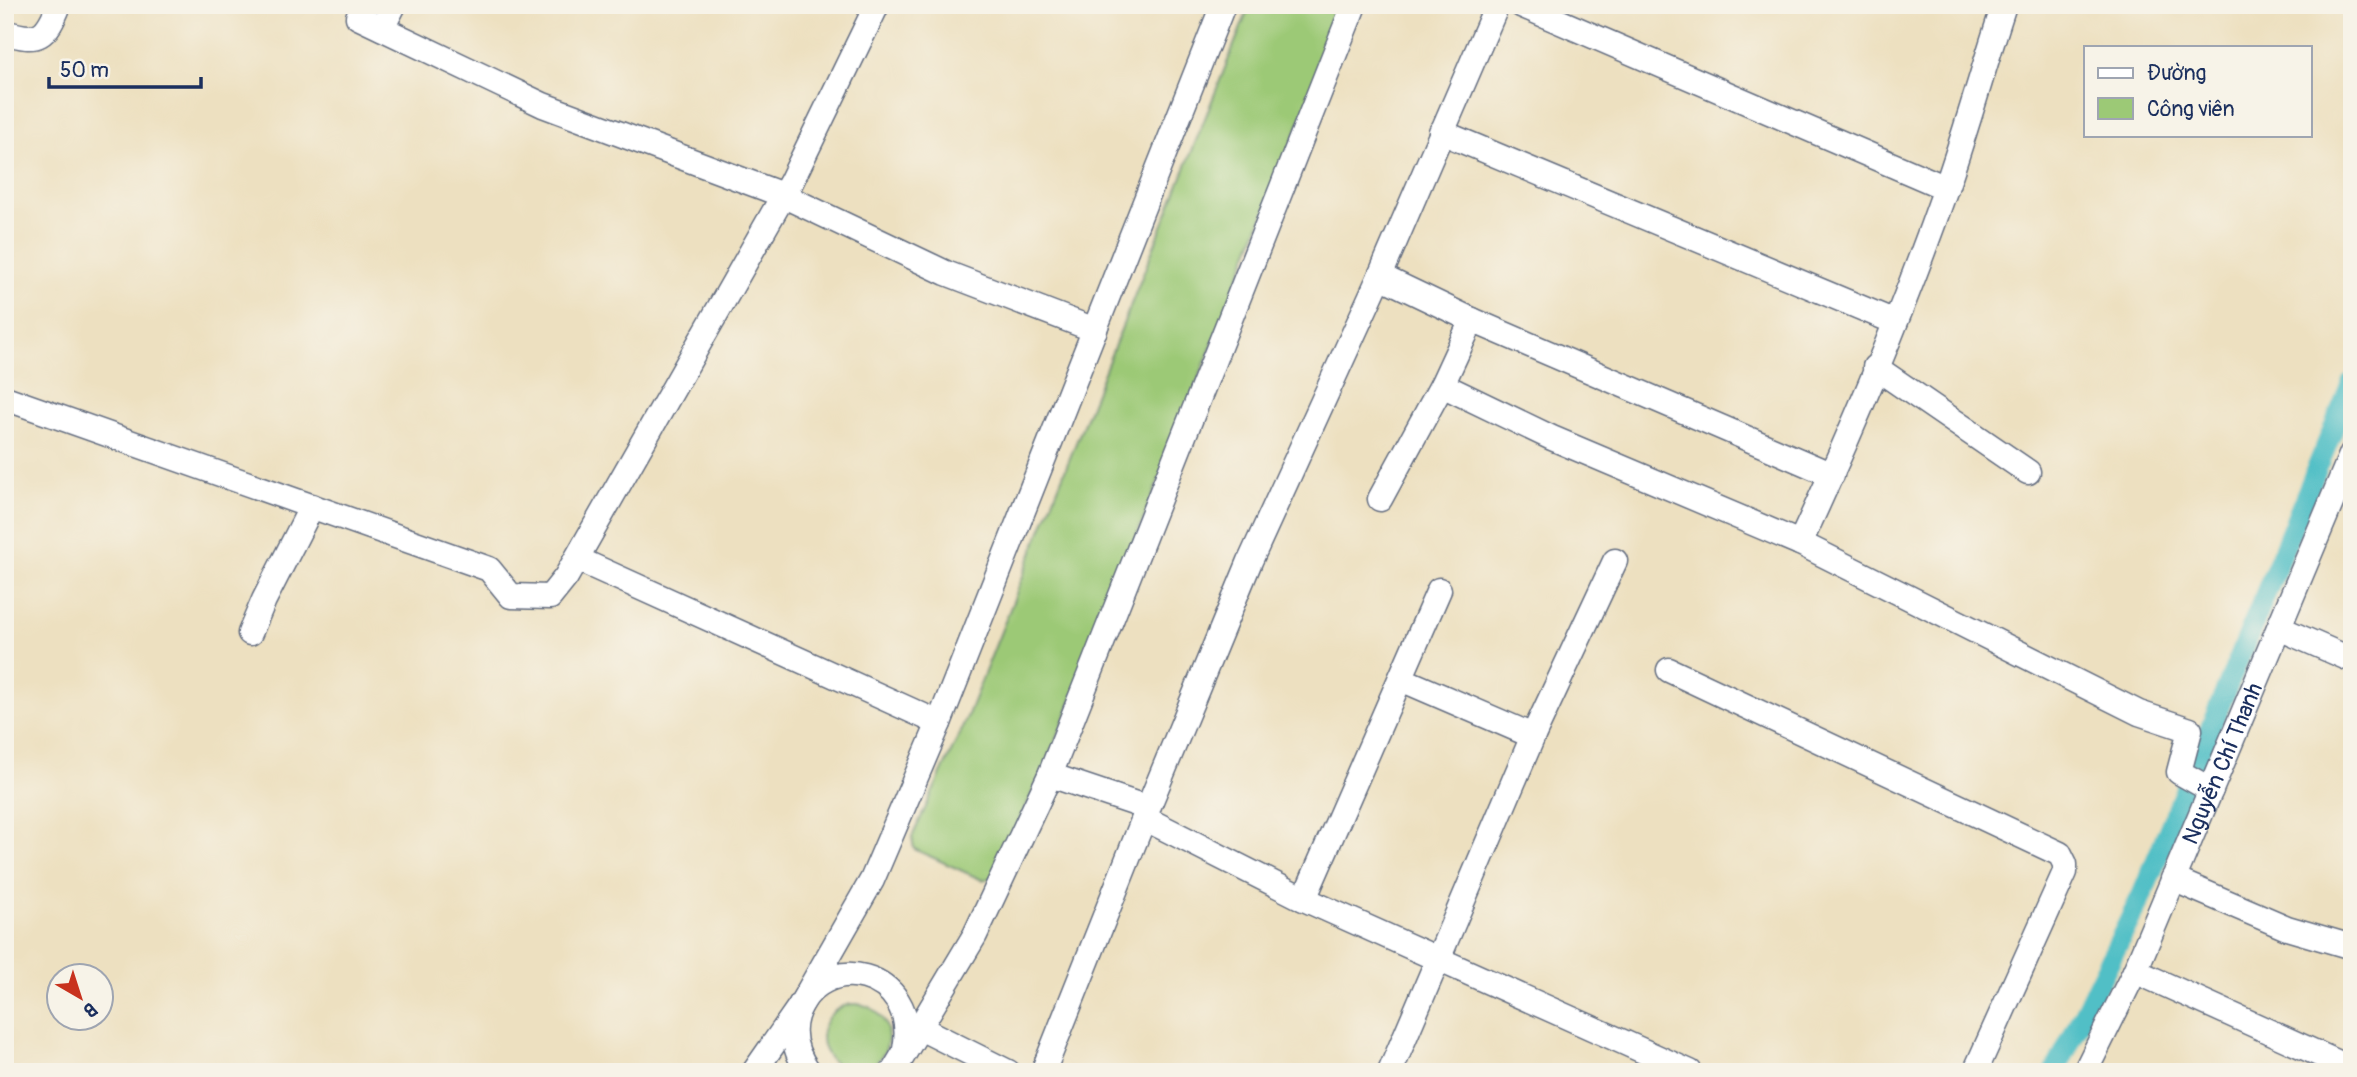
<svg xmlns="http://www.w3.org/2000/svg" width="2357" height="1077" font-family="Pangolin,sans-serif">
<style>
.green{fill:#9cc976;stroke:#5c7c6a;stroke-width:2}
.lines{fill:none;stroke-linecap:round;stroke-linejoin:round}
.canal{stroke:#51bfc6;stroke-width:21}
.minor-casing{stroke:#646d80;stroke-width:27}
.minor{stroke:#fff;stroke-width:24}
.labels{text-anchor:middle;stroke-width:5;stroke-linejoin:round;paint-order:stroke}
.street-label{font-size:23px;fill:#1b2f5e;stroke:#f7f3e8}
</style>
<rect width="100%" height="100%" fill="#f7f3e8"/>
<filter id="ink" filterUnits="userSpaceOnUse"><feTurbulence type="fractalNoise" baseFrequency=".0143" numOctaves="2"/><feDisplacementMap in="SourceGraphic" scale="14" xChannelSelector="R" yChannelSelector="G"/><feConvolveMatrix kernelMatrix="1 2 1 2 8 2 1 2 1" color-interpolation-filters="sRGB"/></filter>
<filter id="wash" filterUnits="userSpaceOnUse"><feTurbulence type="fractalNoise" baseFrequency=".00686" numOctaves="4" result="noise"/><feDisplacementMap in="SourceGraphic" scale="28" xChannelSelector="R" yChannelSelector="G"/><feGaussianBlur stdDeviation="1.57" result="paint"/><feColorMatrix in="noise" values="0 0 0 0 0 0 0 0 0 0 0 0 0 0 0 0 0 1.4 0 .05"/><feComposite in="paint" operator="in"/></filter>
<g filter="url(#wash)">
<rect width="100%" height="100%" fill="#ede0c0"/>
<g class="green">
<polygon points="1250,5 1346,5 1048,761 991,878 982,880 914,849 912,837 965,722"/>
<circle cx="855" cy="1037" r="33"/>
</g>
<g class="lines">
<polyline class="canal" points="2055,1072 2142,895 2352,383"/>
</g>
</g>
<g filter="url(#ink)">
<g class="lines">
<defs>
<g id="minor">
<polyline points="1521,5 1946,188"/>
<polyline points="358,17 543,105 780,194 946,273 1095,330"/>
<polyline points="382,28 394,5"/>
<path d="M5 32C39 43 46 37 59 5"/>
<polyline points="1441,132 1895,322"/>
<polyline points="1380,276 1472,320 1832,475"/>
<polyline points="1875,367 2028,472"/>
<polyline points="1442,385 1552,438 1800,543 2139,713 2190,730 2179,772 2211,790"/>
<polyline points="5,398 489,569 511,596 550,597 566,577 791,182 877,5"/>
<polyline points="1380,499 1442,385 1472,320"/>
<path d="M1800 543C1854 427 1904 308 1946 188 1967 128 1984 66 2004 5"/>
<polyline points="577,559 939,723"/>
<polyline points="2279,628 2352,660"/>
<polyline points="250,633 264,600 312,506"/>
<polyline points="1669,670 2060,854 2065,864 2065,872 1975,1072"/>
<polyline points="1401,679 1533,736"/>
<polyline points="1050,775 1148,808"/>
<polyline points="1144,818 1304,899 1690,1072"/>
<polyline points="2173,879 2287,928 2352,947"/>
<polyline points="1304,899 1439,590"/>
<polyline points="2135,971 2352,1069"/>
<polyline points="920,1028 1008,1072"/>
<polyline points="754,1072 800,1006 872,880 939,723 1223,5"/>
<path d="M809 1072C797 1056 790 1036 796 1016 820 946 920 971 905 1049"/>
<polyline points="893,1072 975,935 1050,775 1354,5"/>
<polyline points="1043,1072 1148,808 1250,561 1380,276 1497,5"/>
<polyline points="1390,1072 1533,736 1615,561"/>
<path id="s1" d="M2085 1072 2135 971 2352 453"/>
</g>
</defs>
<use href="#minor" class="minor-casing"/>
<use href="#minor" class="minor"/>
</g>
</g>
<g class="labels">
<g class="street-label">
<text dy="8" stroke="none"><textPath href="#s1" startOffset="338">Nguyễn Chí Thanh</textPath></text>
</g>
</g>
<rect width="2357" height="1077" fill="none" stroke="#f7f3e8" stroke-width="28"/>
<rect x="2084" y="46" width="228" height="91" fill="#f7f3e8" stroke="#9fa5b1" stroke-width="2"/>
<rect x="2098" y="68" width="35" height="10" fill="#ffffff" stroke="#9fa5b1" stroke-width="2"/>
<text x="2147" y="80" font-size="21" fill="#1b2f5e">Đường</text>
<rect x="2098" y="98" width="35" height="21" fill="#9cc976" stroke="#9fa5b1" stroke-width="2"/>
<text x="2147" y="116" font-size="21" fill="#1b2f5e">Công viên</text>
<g transform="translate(80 997) rotate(141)"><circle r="33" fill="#f7f3e8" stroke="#9fa5b1" stroke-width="2"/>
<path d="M0-5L12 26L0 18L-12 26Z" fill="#c8321e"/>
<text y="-10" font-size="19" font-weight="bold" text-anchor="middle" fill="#1b2f5e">B</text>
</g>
<path d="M49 77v10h152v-10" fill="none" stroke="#1b2f5e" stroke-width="3.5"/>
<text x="60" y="77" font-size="21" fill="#1b2f5e" stroke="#f7f3e8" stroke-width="5" paint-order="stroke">50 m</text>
</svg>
